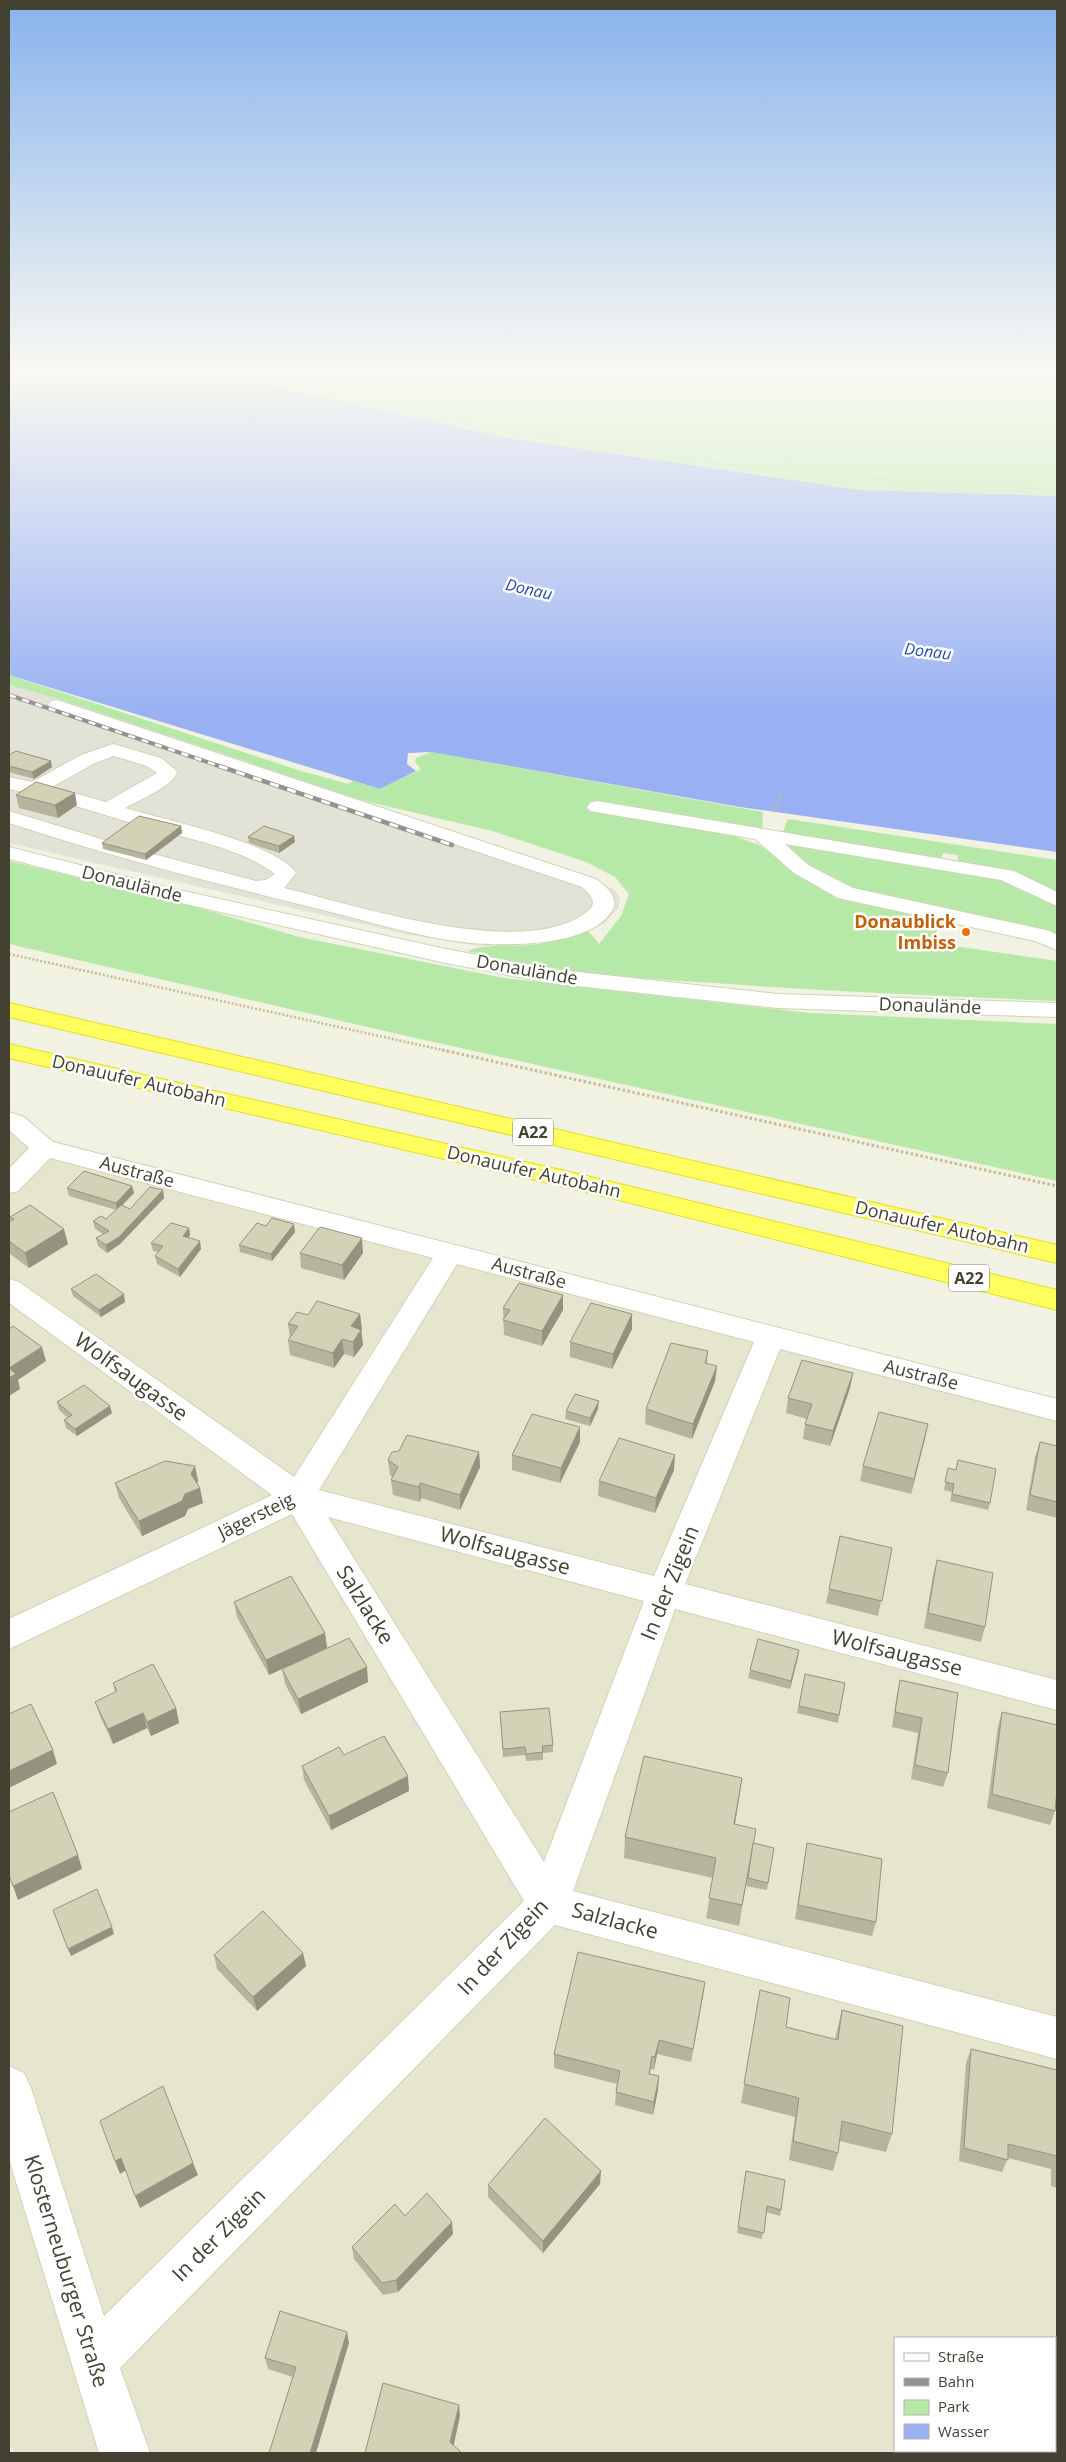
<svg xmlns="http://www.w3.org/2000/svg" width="1066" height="2462" font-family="'Open Sans',sans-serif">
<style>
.residential{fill:#e6e6cf;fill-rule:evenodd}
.industrial{fill:#e3e2d7}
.green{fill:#b6e9a7}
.water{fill:#99b1f3}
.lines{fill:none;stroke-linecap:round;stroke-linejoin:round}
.minor-casing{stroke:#d2d2b8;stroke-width:2}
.highway-casing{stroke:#e4dd29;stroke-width:2}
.path-far2{stroke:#c0bf94;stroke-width:1;stroke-dasharray:1 1;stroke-linecap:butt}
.path-far1{stroke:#c0bf94;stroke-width:2.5;stroke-dasharray:2 2;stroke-linecap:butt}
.path{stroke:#c0bf94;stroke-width:3;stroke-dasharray:2.5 2.5;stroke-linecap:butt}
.minor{fill:#fff;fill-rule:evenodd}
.highway{fill:#fffe5f;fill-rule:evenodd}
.rail-far1-casing{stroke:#929292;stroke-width:4}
.rail-casing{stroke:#929292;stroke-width:4.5}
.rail-far1{stroke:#fff;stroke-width:2.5;stroke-dasharray:7;stroke-linecap:butt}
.rail{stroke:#fff;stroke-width:3;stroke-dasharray:9;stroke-linecap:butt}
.wall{fill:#b5b59d}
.shaded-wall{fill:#94937f}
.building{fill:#d3d2b6;stroke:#94937f}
.food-dot{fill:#e8710a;stroke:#fff;stroke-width:2}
.labels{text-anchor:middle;stroke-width:5;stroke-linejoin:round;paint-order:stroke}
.far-water-label{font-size:16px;font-style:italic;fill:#274ab3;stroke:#fff}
.shield{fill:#fff;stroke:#7b7b70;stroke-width:1}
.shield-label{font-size:16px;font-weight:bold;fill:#434232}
.street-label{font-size:18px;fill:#434232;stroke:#fff}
.food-label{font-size:18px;font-weight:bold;fill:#c56008;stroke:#fff;text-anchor:end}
.near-street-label{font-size:21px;fill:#434232;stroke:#fff}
</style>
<rect width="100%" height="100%" fill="#f1f2e1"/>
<path class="residential" d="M9 1127 51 1140 1057 1399V2453H13L9 2439ZM895 2338H1055V2451H895Z"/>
<polygon class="industrial" points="9,685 62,700 361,800 603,884 613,889 618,895 620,901 618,908 604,924 566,938 528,945 480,946 405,934 9,843"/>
<g class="green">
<polygon points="198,369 1057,369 1057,496 860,490 508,438"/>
<path d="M9 675 298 770 348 784 353 781 380 789 421 769 415 762 416 758 431 752 763 812 762 831 725 833 759 845 789 868 940 919 933 943 1057 961V1001C948 996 838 992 729 984 640 979 554 973 467 951 487 943 508 947 530 945 550 943 569 937 588 931L599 944 621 916 629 894 615 877 586 862 492 831 361 800 62 700 9 685Z"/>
<polygon points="788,819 1057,860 1057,894 1020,875 958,862 958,855 943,853 941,859 782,834"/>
<polygon points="791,844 1010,880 1057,902 1057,937 1025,927 864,891 818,874 786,846"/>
<polygon points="9,861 186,904 299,937 504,978 810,1013 1057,1024 1057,1181 411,1037 9,944"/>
</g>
<polygon class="water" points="9,369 198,369 508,438 860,490 1057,496 1057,852 740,807 431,752 408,753 407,764 416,771 380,789 9,675"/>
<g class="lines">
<defs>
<g id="minor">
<path d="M57 700 596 879C605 886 619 896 613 909 593 947 507 946 471 943 421 938 372 922 323 910 217 884 112 857 9 823V811L134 849 256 881 266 880 275 874C240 847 181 837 138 825 95 812 53 798 9 789V777L32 782 81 755 113 744 161 758 177 771C176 785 137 801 125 808 164 820 275 842 296 873L284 888C356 905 526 962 588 911 599 902 589 894 582 887L51 709 48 705 51 701ZM114 756 147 766 157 773 106 802 52 787 95 763Z"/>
<polygon points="597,801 1014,871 1057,892 1057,906 1001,880 785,844 808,865 853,888 1050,931 1057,935 1057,950 1035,941 838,898 794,873 755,839 590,811 587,807 590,803"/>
<polygon points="9,847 174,889 441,948 550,969 778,994 1057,1003 1057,1017 778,1008 550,983 441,962 172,901 9,859"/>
<path d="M9 1112 24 1117 53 1142 1057 1399V1421L780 1349 685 1584 1057 1680V1710L675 1609 573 1891 1057 2017V2059L555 1925 120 2368 150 2453H99L9 2159V2066L24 2073 31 2088 104 2316 524 1901 292 1514 9 1649V1619L272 1495 9 1303V1279L19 1282 294 1477 433 1258 50 1158 18 1191 9 1193V1169L29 1148 9 1130ZM457 1264 754 1342 654 1576 319 1490ZM328 1517 644 1601 544 1862Z"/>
</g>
<g id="highway">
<polygon points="9,1003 1057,1245 1057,1263 9,1017"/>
<polygon points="9,1044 587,1176 1057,1290 1057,1310 587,1192 9,1058"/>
</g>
</defs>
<use href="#minor" class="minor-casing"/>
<use href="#highway" class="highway-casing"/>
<g class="path-far2">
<path d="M227 369C295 385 364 403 433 417 638 459 847 482 1057 489"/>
<polyline points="850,369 915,372 969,381 1057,379"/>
<polyline points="776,469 872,369"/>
</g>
<g class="path-far1">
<polyline points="773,812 781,796"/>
<polyline points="9,954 447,1051"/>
</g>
<polyline class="path" points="442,1050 1057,1186"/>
<use href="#minor" class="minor"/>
<use href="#highway" class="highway"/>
<defs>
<polyline id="rail-far1" points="9,695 222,767"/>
<polyline id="rail" points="219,766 452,845"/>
</defs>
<use href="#rail-far1" class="rail-far1-casing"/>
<use href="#rail" class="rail-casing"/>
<use href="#rail-far1" class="rail-far1"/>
<use href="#rail" class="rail"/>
</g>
<g class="wall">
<polygon points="9,755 52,767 34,779 9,772"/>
<polygon points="16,795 77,805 58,818 19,808"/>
<polygon points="181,826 182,833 146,860 103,849 102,843"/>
<polygon points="294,836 295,842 279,853 249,843 248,837"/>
<polygon points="132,1186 134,1193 122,1206 130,1209 163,1190 164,1198 120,1244 107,1253 98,1246 96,1238 103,1234 95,1229 93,1221 106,1219 116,1210 69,1196 67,1188"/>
<polygon points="10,1217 68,1244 29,1268 9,1253 9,1222 11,1221"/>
<polygon points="266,1226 295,1232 272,1261 240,1252 239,1245"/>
<polygon points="189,1228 190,1235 188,1238 201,1249 180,1277 157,1264 155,1256 158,1252 153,1251 151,1243"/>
<polygon points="300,1253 363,1253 344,1280 301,1268"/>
<polygon points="71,1289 125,1302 101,1317 73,1296"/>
<polygon points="503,1308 563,1310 542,1346 504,1335"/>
<polygon points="360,1314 363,1345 354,1357 344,1354 334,1368 290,1355 288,1340 290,1338 288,1324 308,1315"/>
<polygon points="632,1314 632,1329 612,1369 570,1357 570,1342"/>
<polygon points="708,1351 707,1364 717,1366 715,1381 692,1439 645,1424 646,1409"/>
<polygon points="853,1373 850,1388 830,1446 803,1439 805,1424 807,1419 786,1413 788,1398"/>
<polygon points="57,1402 112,1413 77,1436 66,1428 64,1420 68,1418 59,1410"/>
<polygon points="598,1409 590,1426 565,1419 566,1411"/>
<polygon points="928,1424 911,1494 860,1481 863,1466"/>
<polygon points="580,1442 560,1483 512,1470 512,1455"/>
<polygon points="1040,1442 1057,1446 1057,1518 1026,1510 1035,1457"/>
<polygon points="479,1452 480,1467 460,1510 421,1498 420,1502 393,1495 391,1480 393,1477 390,1475 388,1460"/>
<polygon points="958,1460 990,1503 988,1510 950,1501 952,1492 944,1490 948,1468 956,1470"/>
<polygon points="195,1466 198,1481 197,1483 203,1503 188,1509 185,1516 142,1536 119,1498 115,1483"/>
<polygon points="674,1470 655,1513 598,1496 599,1481"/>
<polygon points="892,1548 878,1616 826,1603 829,1589"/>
<polygon points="937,1560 985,1627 981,1642 924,1628 933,1575"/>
<polygon points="234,1602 325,1633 327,1648 269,1675 237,1617"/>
<polygon points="798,1657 790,1689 748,1678 750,1670"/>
<polygon points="282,1669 368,1682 301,1714 285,1684"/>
<polygon points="805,1674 845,1683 838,1723 797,1713"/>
<polygon points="900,1680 958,1693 948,1773 943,1787 911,1779 918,1733 892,1727 897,1694"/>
<polygon points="113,1683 176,1708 179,1723 151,1736 147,1728 113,1744 100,1716 95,1702 115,1692"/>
<polygon points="500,1712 553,1745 553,1752 543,1753 543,1760 526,1761 525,1755 503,1757"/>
<polygon points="1002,1712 1055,1811 1050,1825 987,1808 998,1726"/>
<polygon points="344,1755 409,1791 331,1830 304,1780 302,1766"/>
<polygon points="742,1778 735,1825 753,1843 774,1848 767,1890 746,1886 751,1856 739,1926 706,1918 713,1878 624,1858 625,1837"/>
<polygon points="807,1843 876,1922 872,1936 795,1919"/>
<polygon points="303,1953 306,1966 257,2011 217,1969 214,1955"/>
<polygon points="705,1982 691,2062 657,2054 654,2070 651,2069 650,2074 658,2090 653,2115 615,2105 616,2092 617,2084 554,2068 554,2054"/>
<polygon points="760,1990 786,2027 835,2040 837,2030 842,2010 892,2134 886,2152 839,2141 838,2153 833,2171 789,2160 795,2117 741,2103"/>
<polygon points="971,2049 1057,2070 1057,2188 1051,2186 1051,2169 1008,2158 1002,2172 959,2161 966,2063"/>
<polygon points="745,2177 781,2210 780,2216 766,2212 762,2239 737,2233"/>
<polygon points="600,2184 543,2253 488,2197 488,2185"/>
<polygon points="453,2234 398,2292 383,2295 354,2259 352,2247"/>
<polygon points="349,2343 293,2377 268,2369 265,2358"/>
</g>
<g class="shaded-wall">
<polygon points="51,761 52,767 34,779 32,772"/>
<polygon points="75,793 77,805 58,818 55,805"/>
<polygon points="181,826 182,833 146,860 145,854"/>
<polygon points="294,836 295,842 279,853 279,846"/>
<polygon points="132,1186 134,1193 117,1210 116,1203"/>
<polygon points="163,1190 164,1198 120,1244 107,1253 106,1245"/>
<polygon points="294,1224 295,1232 272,1261 271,1254"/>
<polygon points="189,1228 190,1235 184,1244 183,1236"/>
<polygon points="64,1229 68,1244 29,1268 25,1253"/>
<polygon points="362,1238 363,1253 344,1280 342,1265"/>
<polygon points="200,1241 201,1249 180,1277 178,1269"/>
<polygon points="124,1294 125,1302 101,1317 99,1310"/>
<polygon points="563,1295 563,1310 542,1346 542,1331"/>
<polygon points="360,1314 362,1329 353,1341 351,1326"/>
<polygon points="632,1314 632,1329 612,1369 613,1354"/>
<polygon points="361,1330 363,1345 354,1357 353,1342"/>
<polygon points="342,1339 344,1354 334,1368 333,1353"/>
<polygon points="42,1347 46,1361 18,1380 20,1389 9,1396 9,1368"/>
<polygon points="717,1366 715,1381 692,1439 693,1424"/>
<polygon points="853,1373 850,1388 830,1446 833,1431"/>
<polygon points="599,1401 598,1409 590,1426 590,1418"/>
<polygon points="110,1406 112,1413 77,1436 75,1429"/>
<polygon points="928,1424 925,1439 911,1494 914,1479"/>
<polygon points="580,1427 580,1442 560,1483 561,1468"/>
<polygon points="479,1452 480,1467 460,1510 460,1495"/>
<polygon points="675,1455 674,1470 655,1513 656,1498"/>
<polygon points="195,1466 198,1481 194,1489 191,1474"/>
<polygon points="420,1483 421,1498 420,1502 419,1487"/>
<polygon points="200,1488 203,1503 188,1509 185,1516 142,1536 139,1521 185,1494"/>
<polygon points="325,1633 327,1648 269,1675 266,1660"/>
<polygon points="799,1650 798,1657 790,1689 791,1681"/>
<polygon points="367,1667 368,1682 301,1714 298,1699"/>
<polygon points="176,1708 179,1723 151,1736 147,1722"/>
<polygon points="143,1713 147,1728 113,1744 108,1729"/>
<polygon points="53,1750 57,1764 9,1788 9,1771"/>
<polygon points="408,1776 409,1791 331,1830 329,1816"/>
<polygon points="742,1778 739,1799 731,1845 734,1824"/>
<polygon points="78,1855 82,1869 18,1900 13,1886"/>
<polygon points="112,1927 114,1934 71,1956 68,1949"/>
<polygon points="303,1953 306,1966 257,2011 253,1997"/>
<polygon points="705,1982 703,1996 691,2062 693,2049"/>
<polygon points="659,2040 657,2054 654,2070 655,2057"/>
<polygon points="659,2076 658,2090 653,2115 654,2102"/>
<polygon points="121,2158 126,2170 120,2174 115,2161"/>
<polygon points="193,2163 198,2175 140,2208 135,2196"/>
<polygon points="601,2171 600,2184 543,2253 543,2241"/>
<polygon points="452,2222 453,2234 398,2292 396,2280"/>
<polygon points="347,2332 349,2343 316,2453 310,2453"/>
<polygon points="459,2405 460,2416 452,2453 450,2442"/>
</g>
<g class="building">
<polygon points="16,751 51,761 32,772 9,766 9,755"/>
<polygon points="36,782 75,793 55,805 16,795"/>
<polygon points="139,816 181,826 145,854 102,843"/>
<polygon points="264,826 294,836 279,846 248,837"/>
<polygon points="84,1171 132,1186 116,1203 67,1188"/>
<polygon points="150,1187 163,1190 119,1237 106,1245 96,1238 109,1231 93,1221 101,1216 106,1219 121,1205 130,1209"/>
<polygon points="30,1205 64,1229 25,1253 9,1241 9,1222 14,1219 10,1217"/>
<polygon points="272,1218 294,1224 271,1254 239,1245 257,1223 266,1226"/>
<polygon points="171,1223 189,1228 183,1236 200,1241 178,1269 155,1256 163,1246 151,1243"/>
<polygon points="320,1227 362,1238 342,1265 300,1253"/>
<polygon points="96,1274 124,1294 99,1310 71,1289"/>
<polygon points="519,1283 563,1295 542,1331 503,1320 510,1310 503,1308"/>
<polygon points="317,1301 360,1314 351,1326 361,1330 353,1342 342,1339 333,1353 288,1340 298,1326 288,1324 297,1312 308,1315"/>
<polygon points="591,1303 632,1314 613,1354 570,1342"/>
<polygon points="13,1326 42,1347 9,1368 16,1374 9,1378 9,1329"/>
<polygon points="671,1343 708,1351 705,1363 717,1366 693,1424 646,1409"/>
<polygon points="802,1360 853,1373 833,1431 805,1424 812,1404 788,1398"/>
<polygon points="84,1385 110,1406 75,1429 64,1420 72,1415 57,1402"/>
<polygon points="575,1394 599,1401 590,1418 566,1411"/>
<polygon points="879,1412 928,1424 914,1479 863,1466"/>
<polygon points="532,1414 580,1427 561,1468 512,1455"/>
<polygon points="407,1435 479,1452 460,1495 420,1483 419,1487 391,1480 398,1467 388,1460 392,1452 399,1451"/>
<polygon points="619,1438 675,1455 656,1498 599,1481"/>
<polygon points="1040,1442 1057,1446 1057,1502 1030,1495"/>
<polygon points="958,1460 996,1469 990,1503 952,1494 954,1484 945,1482 948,1468 956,1470"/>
<polygon points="165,1461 195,1466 191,1474 200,1488 185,1494 182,1501 139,1521 115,1483"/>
<polygon points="840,1536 892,1548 882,1601 829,1589"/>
<polygon points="937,1560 993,1573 985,1627 928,1613"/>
<polygon points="291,1576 325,1633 266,1660 234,1602"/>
<polygon points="349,1638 367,1667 298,1699 282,1669"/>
<polygon points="758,1639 799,1650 791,1681 750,1670"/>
<polygon points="153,1664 176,1708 147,1722 143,1713 108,1729 95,1702 117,1691 113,1683"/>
<polygon points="805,1674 845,1683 839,1715 799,1706"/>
<polygon points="900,1680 958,1693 948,1773 915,1765 922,1718 895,1712"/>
<polygon points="31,1704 53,1750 9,1771 9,1714"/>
<polygon points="549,1708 553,1745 542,1746 543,1752 526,1754 525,1747 503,1749 500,1712"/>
<polygon points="1002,1712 1057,1725 1057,1789 1055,1811 992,1794"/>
<polygon points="384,1736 408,1776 329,1816 302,1766 339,1747 344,1755"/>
<polygon points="644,1756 742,1778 734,1824 756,1829 742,1905 709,1898 716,1858 625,1837"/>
<polygon points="53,1792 78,1855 13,1886 9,1875 9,1812"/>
<polygon points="753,1843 774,1848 768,1883 748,1878"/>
<polygon points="807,1843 882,1859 876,1922 798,1905"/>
<polygon points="97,1889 112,1927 68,1949 53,1910"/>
<polygon points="263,1911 303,1953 253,1997 214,1955"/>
<polygon points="578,1952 705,1982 693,2049 659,2040 655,2057 652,2056 649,2074 659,2076 654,2102 616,2092 620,2071 554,2054"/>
<polygon points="760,1990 790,1998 786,2027 838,2040 842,2010 903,2026 892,2134 842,2121 838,2153 793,2141 799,2098 744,2084"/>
<polygon points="971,2049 1057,2070 1057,2156 1008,2144 1008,2160 964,2148"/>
<polygon points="163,2086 193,2163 135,2196 121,2158 115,2161 100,2121"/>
<polygon points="545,2118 601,2171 543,2241 488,2185"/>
<polygon points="746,2171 785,2180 781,2210 767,2206 764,2233 738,2227"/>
<polygon points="427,2193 452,2222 396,2280 382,2283 352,2247 395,2204 405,2216"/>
<polygon points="280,2311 347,2332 310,2453 269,2453 296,2367 265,2358"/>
<polygon points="383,2383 459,2405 450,2442 461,2452 461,2453 365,2453"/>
</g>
<linearGradient id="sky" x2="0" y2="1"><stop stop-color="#88b3ec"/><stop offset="0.52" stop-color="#f9f9f2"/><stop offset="1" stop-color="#f9f9f2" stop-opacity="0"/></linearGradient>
<rect width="1066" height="714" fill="url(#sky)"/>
<circle class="food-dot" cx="966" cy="932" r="5"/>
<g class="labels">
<g class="far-water-label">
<text transform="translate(529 589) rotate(13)" y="6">Donau</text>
<text transform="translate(928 651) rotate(7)" y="6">Donau</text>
</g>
<g class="shield">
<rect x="513" y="1118.5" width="40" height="27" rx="4"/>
<rect x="949" y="1264.5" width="40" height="27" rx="4"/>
</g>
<g class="shield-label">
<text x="533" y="1138">A22</text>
<text x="969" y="1284">A22</text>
</g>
<g class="street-label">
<text transform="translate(132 884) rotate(14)" y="6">Donaulände</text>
<text transform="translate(527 970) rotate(10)" y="6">Donaulände</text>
<text transform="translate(930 1006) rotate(2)" y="6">Donaulände</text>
<text transform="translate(139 1081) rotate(13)" y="6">Donauufer Autobahn</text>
<text transform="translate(137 1172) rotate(15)" y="6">Austraße</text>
<text transform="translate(534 1172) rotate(13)" y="6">Donauufer Autobahn</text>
<text transform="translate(942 1227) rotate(13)" y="6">Donauufer Autobahn</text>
<text transform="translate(529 1273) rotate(15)" y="6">Austraße</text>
<text transform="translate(921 1375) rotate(14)" y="6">Austraße</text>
<text transform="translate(256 1516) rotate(-26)" y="6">Jägersteig</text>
</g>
<g class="food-label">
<text x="956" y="928">Donaublick<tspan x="956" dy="21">Imbiss</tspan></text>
</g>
<g class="near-street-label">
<text transform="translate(131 1377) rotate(36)" y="7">Wolfsaugasse</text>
<text transform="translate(505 1551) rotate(15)" y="7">Wolfsaugasse</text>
<text transform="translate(670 1583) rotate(-68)" y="7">In der Zigein</text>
<text transform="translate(365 1605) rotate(58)" y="7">Salzlacke</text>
<text transform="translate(897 1653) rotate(14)" y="7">Wolfsaugasse</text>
<text transform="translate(615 1921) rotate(15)" y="7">Salzlacke</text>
<text transform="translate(503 1947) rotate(-47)" y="7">In der Zigein</text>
<text transform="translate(219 2235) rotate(-45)" y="7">In der Zigein</text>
<text transform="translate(66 2271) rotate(73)" y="7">Klosterneuburger Straße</text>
</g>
</g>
<rect width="1066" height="2462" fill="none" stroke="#434232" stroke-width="20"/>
<rect x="894" y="2337" width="162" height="115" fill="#ffffff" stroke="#b4b3ad"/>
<rect x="904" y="2353" width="25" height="8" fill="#ffffff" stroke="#b4b3ad"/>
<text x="938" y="2362" font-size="15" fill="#434232">Straße</text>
<rect x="904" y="2378" width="25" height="8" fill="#929292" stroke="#b4b3ad"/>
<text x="938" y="2387" font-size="15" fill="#434232">Bahn</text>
<rect x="904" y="2400" width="25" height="15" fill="#b6e9a7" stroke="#b4b3ad"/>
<text x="938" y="2412" font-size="15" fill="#434232">Park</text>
<rect x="904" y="2424" width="25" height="15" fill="#99b1f3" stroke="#b4b3ad"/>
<text x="938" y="2437" font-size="15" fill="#434232">Wasser</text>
</svg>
